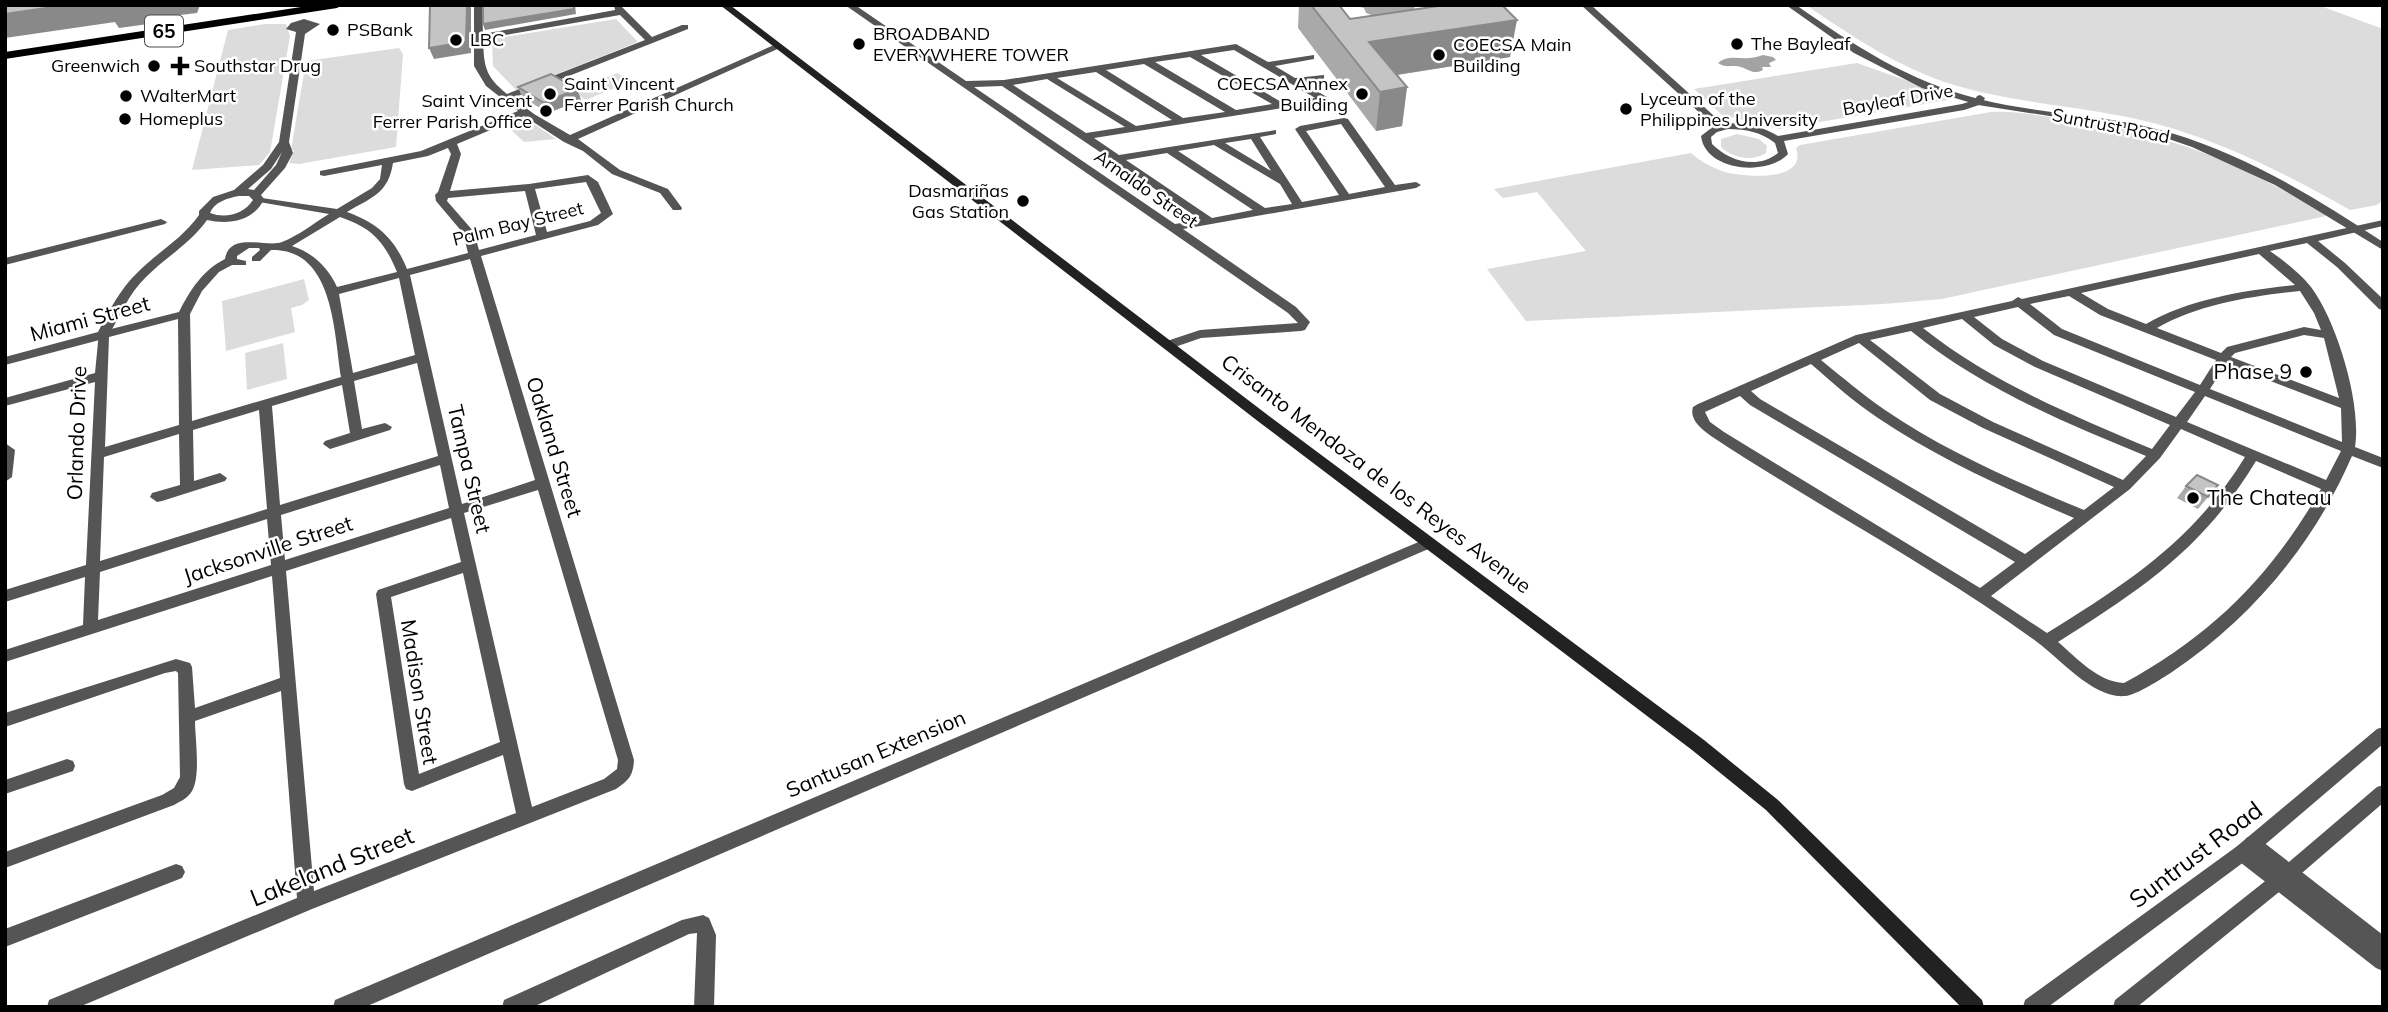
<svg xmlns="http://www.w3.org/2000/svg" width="2388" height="1012" font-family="Mulish,sans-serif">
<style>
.green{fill:#dcdcdc}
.water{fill:#a3a3a3}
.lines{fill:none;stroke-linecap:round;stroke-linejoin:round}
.minor{fill:#555;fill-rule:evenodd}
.tertiary{fill:#555;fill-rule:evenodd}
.secondary{fill:#222;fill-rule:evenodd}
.primary{fill:#000;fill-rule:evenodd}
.wall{fill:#a9a9a9}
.shaded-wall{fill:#898989}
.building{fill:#c4c4c4;stroke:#898989;stroke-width:2}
.poi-dot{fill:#000;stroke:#fff;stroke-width:2.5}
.labels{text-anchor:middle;stroke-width:5;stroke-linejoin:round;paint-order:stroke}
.far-poi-label{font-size:18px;fill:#000;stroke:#fff;text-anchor:start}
.far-street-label{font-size:18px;fill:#000;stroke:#fff}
.shield{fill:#fff;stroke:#4c4c4c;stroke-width:2}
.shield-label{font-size:19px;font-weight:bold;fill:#000}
.street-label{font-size:21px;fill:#000;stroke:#fff}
.poi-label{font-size:21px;fill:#000;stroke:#fff;text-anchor:end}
.near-street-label{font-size:24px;fill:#000;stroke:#fff}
</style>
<rect width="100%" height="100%" fill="#fff"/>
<g class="green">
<path d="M1806 5H2318L2383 29V200L2377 205 2350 210C2288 175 2226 143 2157 124 2091 106 2021 105 1954 85 1899 68 1853 37 1806 5Z"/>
<polygon points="616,19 638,42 516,90 493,66 492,39"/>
<polygon points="265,24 286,24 290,36 270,152 259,165 192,170 228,30"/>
<polygon points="399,48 403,54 396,147 299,164 289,163 294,150 291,150 306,61"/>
<polygon points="1857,63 1950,96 1948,100 1779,129 1722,115 1694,89"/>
<polygon points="617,73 631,81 586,100 572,91"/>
<path d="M1991 112C2017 111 2041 116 2066 119 2170 134 2237 160 2326 216L1942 299 1883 304 1526 321 1487 269 1586 251 1537 192 1503 198 1494 189 1691 153C1701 162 1713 168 1725 172 1744 177 1808 183 1796 148L1800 145Z"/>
<polygon points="524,117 556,139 524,142 506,125"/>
<path d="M1737 134 1759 139 1767 146 1766 153C1752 162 1732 158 1721 147V139Z"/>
<polygon points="304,279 309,300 302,305 291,308 295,332 226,351 222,301"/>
<polygon points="283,343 287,379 247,390 245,353"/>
</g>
<path class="water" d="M1763 55 1773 57 1776 60 1769 63 1771 67H1762L1763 70C1753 75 1750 70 1741 67 1732 64 1726 69 1718 63 1731 52 1743 63 1763 55Z"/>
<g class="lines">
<g class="minor">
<path d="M474 5H482L483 34 615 10 614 5H620L652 37 682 25H688V29L513 98 534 114 570 135 774 45 782 47 578 139 620 170 668 189 682 208 681 210H673L660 193 612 174 583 151 564 142 524 116 457 144 461 154 450 191 529 184 588 175 598 182 613 214 598 225 481 256 634 760C633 776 629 780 616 789L312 909 79 1007H47L49 1000 297 898 281 691 195 721C195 738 201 776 192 791 188 798 181 801 174 805L5 868V852L162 795 174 788 180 777 178 673 176 671 165 673 5 727V713L176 659 190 663 192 667 195 708 280 678 272 576 5 662V650L83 625 85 577 5 602V590L86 565 95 382 5 406V398L95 373 99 332 179 312C190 290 203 270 225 259 229 231 267 248 282 242 298 236 314 223 329 214L259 202 254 199 255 197 337 209 372 188 380 179 382 165 324 176 320 175V171L421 151 518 111 486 86 474 66ZM620 15 645 40 507 94C485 76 484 67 483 39ZM448 148 451 154 438 192 435 195 436 201 463 233 468 253 407 269C395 239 378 223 347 212 372 197 388 194 393 163L428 156ZM586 182 601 213 590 221 547 232 535 189ZM525 191 536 235 479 250 474 232 447 201 448 198ZM340 217C372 228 384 241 397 272L337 287C328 267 313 253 292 246ZM249 248H259L260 250 252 257V261H260L271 250C334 248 334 333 341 377L192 421 190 314 202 291 219 272 232 265H246V261L237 259V256ZM470 259 535 480 462 504 410 275ZM399 278 415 355 353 373 339 294ZM178 319 179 425 105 447 109 337ZM417 363 438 456 280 505 272 406 342 385 350 433 325 441 323 444 330 449 390 430 392 427 385 423 362 429 354 381ZM259 410 267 509 100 561 104 457 179 434 180 485 152 493 150 497 157 502 162 501 225 481 227 478 220 473 194 481 193 430ZM440 465 449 508 285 560 281 515ZM538 490 618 760 617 769 604 779 532 807 464 513ZM451 518 461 562 378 590 376 594 404 784 406 789 412 791 503 755 516 813 314 891 286 571ZM267 519 271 565 98 620 100 572ZM463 573 500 742 419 774 391 597Z"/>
<path d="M845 5H855L966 81 1004 80 1236 44 1268 62 1314 55V59L1275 66 1295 78 1324 75V79L1303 83 1327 97V101L1094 138 1119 155 1276 130V134L1260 137 1302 202 1339 195 1295 129 1300 126 1344 118 1348 119 1395 185 1416 182 1421 185 1416 188 1183 229 1296 307 1310 322 1305 330 1301 331 1201 338 1172 348H1164L1162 345 1164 342 1200 330 1298 323 1288 313ZM1234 50 1315 98 1283 103 1201 55ZM1190 57 1272 104 1236 110 1155 62ZM1144 64 1225 112 1183 118 1106 70ZM1096 72 1172 120 1136 126 1057 78ZM1047 79 1125 127 1086 133 1013 85ZM1002 86 1201 220 1175 224 974 87ZM1341 124 1385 187 1349 194 1306 131ZM1251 139 1271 171 1225 143ZM1214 145 1280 184 1292 204 1265 208 1178 151ZM1167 153 1253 210 1212 218 1126 160Z"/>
<path d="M1581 5H1591L1723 124C1743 121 1762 126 1778 136L1962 104 1975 100 1977 96 1980 95 1985 98 1982 104 1964 110 1784 141 1788 154C1767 177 1705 171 1701 136L1714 126ZM1728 129C1746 129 1761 132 1775 143L1778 153C1757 170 1729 161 1712 144L1711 137 1717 132Z"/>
<polygon points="161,219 167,222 165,224 5,265 5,258"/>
<path d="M2383 220V226L2318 241 2345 263 2383 299V310L2379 309 2337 267 2307 243 2270 251C2284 261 2301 274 2311 287 2336 320 2362 403 2355 447L2383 458V468L2352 456C2314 544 2251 619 2172 672 2161 679 2137 695 2125 696 2094 699 2060 659 2037 642 1933 566 1818 507 1711 436 1701 429 1689 419 1693 407L1698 404 1856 335 2012 301 2018 297 2022 299ZM2259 254 2295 285C2246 290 2189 299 2146 324L2108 309 2081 293ZM2300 291 2314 313 2321 330 2304 327 2227 347 2221 353 2157 328C2199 304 2253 296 2300 291ZM2069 296 2100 315 2216 360 2200 385 2062 329 2030 304ZM2018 307 2054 335 2195 392 2176 417 2043 361 2002 339 1974 317ZM1962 319 1994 345 2035 367 2170 425 2152 449C2072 415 1992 383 1923 328ZM1911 331C1981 388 2063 422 2146 456L2123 480 1993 422 1940 394 1870 340ZM2304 335 2324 338 2339 398 2231 357 2235 353ZM1859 343 1930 400 1983 428 2114 487 2084 510C2015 481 1946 452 1885 410 1863 395 1842 377 1821 360ZM1811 364C1833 383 1854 402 1878 418 1939 459 2006 489 2074 518L2025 554 1760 399 1751 391ZM2226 364 2341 408 2342 442 2210 389ZM1740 396 1750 405 2015 562 1980 588 1724 432 1710 422 1705 412ZM2205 396 2341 451 2326 480 2187 422ZM2181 429 2245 457C2193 541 2129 582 2047 633L1991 596 2130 489 2160 458ZM2256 461 2321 489C2271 576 2212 635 2124 683 2098 682 2077 658 2058 642 2143 588 2203 549 2256 461Z"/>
<polygon points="5,443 15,450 12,477 5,482"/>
<polygon points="67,759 73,761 75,766 73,771 5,794 5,780"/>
<polygon points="2252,836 2258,838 2383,935 2383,971 2376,968 2236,859 2233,853 2236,847 2244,846 2246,838"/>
<polygon points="176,864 182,866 185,872 182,878 5,947 5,929"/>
<polygon points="703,915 709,918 716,935 714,1007 694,1007 697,933 689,934 533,1007 502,1007 504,1000 682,920"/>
</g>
<g class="tertiary">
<path d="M1786 5H1796C1853 45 1910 82 1979 99 2042 115 2109 114 2171 133 2248 156 2316 198 2383 242V250L2275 185 2192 147 2163 137 2120 127 1978 105 1922 88 1854 53Z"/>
<path d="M304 19 320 24 305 34 289 142 293 153 285 168 261 195 264 199C254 221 229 225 207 220 191 243 166 257 146 277 128 294 120 317 107 338L5 365V357L98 332C109 311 120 289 138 272 158 252 183 238 199 215V211L213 197 234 190 263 165 279 142 296 32 286 29 291 23ZM282 152 276 165 254 190 248 189 271 169ZM239 196H249L253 200C244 214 226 219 210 213 214 202 228 198 239 196Z"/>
<polygon points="1428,538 1433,539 1435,543 1433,547 365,1007 333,1007 335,1000"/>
<polygon points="2383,727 2383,744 2248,859 2048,1007 2023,1007 2025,1000 2236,847 2377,729"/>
<polygon points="2383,785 2383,803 2295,879 2137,1007 2113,1007 2115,1000 2283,867 2377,787"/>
</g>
<polygon class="secondary" points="720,5 730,5 1269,416 1704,740 1778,800 1982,1000 1984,1007 1961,1007 1766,810 1692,750 1259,422"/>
<polygon class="primary" points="314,5 342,5 337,8 5,59 5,52"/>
</g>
<g class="wall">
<polygon points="1299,5 1339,5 1350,19 1374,16 1366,13 1364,8 1353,5 1415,5 1414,10 1510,57 1397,75 1407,87 1402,126 1376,131 1298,28"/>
<polygon points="518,87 577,89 581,100 548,113 522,97"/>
<polygon points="2218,485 2198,509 2177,498 2186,486"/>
</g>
<g class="shaded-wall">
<polygon points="67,5 200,5 197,13 172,16 170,21 119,28 115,22 5,38 5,14"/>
<polygon points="467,5 470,5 471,8 471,53 434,59 429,48"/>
<polygon points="574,5 575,5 576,14 485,30 483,24"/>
<polygon points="1517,20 1510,57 1370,79 1369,42"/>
<polygon points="1407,87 1402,126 1376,131 1380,92"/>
<polygon points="577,89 581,100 548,113 544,103"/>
</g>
<g class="building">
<polygon points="5,5 67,5 5,14"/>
<polygon points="430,5 467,5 466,42 429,48"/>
<polygon points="483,5 574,5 574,9 483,24"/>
<polygon points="1311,5 1339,5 1350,19 1445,5 1502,5 1517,20 1369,42 1407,87 1380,92"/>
<polygon points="551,74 577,89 544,103 518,87"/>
<polygon points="2197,475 2218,485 2208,497 2186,486"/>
</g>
<g class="poi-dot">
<circle cx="333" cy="30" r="7"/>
<circle cx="456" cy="40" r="7"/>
<circle cx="859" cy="44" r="7"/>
<circle cx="1737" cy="44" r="7"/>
<circle cx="1439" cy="55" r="7"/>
<circle cx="154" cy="66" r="7"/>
<path d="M176.5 55.5h7v7h7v7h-7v7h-7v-7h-7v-7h7z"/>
<circle cx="550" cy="94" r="7"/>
<circle cx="1362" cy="94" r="7"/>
<circle cx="126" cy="96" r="7"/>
<circle cx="1626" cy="109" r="7"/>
<circle cx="546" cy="111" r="7"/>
<circle cx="125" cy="119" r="7"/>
<circle cx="1023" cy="201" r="7"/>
<circle cx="2306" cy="372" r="7"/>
<circle cx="2193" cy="498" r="7"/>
</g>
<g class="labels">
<g class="far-poi-label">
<text x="347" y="36">PSBank</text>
<text x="873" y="40">BROADBAND<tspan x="873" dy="21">EVERYWHERE TOWER</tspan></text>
<text x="470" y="46">LBC</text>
<text x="1751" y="50">The Bayleaf</text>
<text x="1453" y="51">COECSA Main<tspan x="1453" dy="21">Building</tspan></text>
<text x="140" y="72" text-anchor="end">Greenwich</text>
<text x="194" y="72">Southstar Drug</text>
<text x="564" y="90">Saint Vincent<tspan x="564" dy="21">Ferrer Parish Church</tspan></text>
<text x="1348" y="90" text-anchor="end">COECSA Annex<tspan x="1348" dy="21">Building</tspan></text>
<text x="140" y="102">WalterMart</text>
<text x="1640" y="105">Lyceum of the<tspan x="1640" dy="21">Philippines University</tspan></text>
<text x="532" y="107" text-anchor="end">Saint Vincent<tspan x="532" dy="21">Ferrer Parish Office</tspan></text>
<text x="139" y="125">Homeplus</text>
<text x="1009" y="197" text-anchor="end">Dasmariñas<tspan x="1009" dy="21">Gas Station</tspan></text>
</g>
<g class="far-street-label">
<text transform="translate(1898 100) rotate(-10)" y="6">Bayleaf Drive</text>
<text transform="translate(2111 126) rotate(11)" y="6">Suntrust Road</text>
<text transform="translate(1146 189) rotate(35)" y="6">Arnaldo Street</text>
<text transform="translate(518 224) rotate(-14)" y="6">Palm Bay Street</text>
</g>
<rect class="shield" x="145" y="15.5" width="38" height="31" rx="5"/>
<g class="shield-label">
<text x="164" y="38">65</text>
</g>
<g class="street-label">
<text transform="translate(90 319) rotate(-15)" y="7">Miami Street</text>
<text transform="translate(77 433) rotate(-88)" y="7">Orlando Drive</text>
<text transform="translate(554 447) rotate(73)" y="7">Oakland Street</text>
<text transform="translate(469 469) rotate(77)" y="7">Tampa Street</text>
<text transform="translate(1376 474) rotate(37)" y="7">Crisanto Mendoza de los Reyes Avenue</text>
<text transform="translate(268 550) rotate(-18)" y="7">Jacksonville Street</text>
<text transform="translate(419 692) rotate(81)" y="7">Madison Street</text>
<text transform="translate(876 754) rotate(-23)" y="7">Santusan Extension</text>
</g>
<g class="poi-label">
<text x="2292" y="379">Phase 9</text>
<text x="2207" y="505" text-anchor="start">The Chateau</text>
</g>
<g class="near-street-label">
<text transform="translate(2196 855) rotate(-37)" y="8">Suntrust Road</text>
<text transform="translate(332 867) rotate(-22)" y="8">Lakeland Street</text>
</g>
</g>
<rect width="2388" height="1012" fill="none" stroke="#000000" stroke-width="14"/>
</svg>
